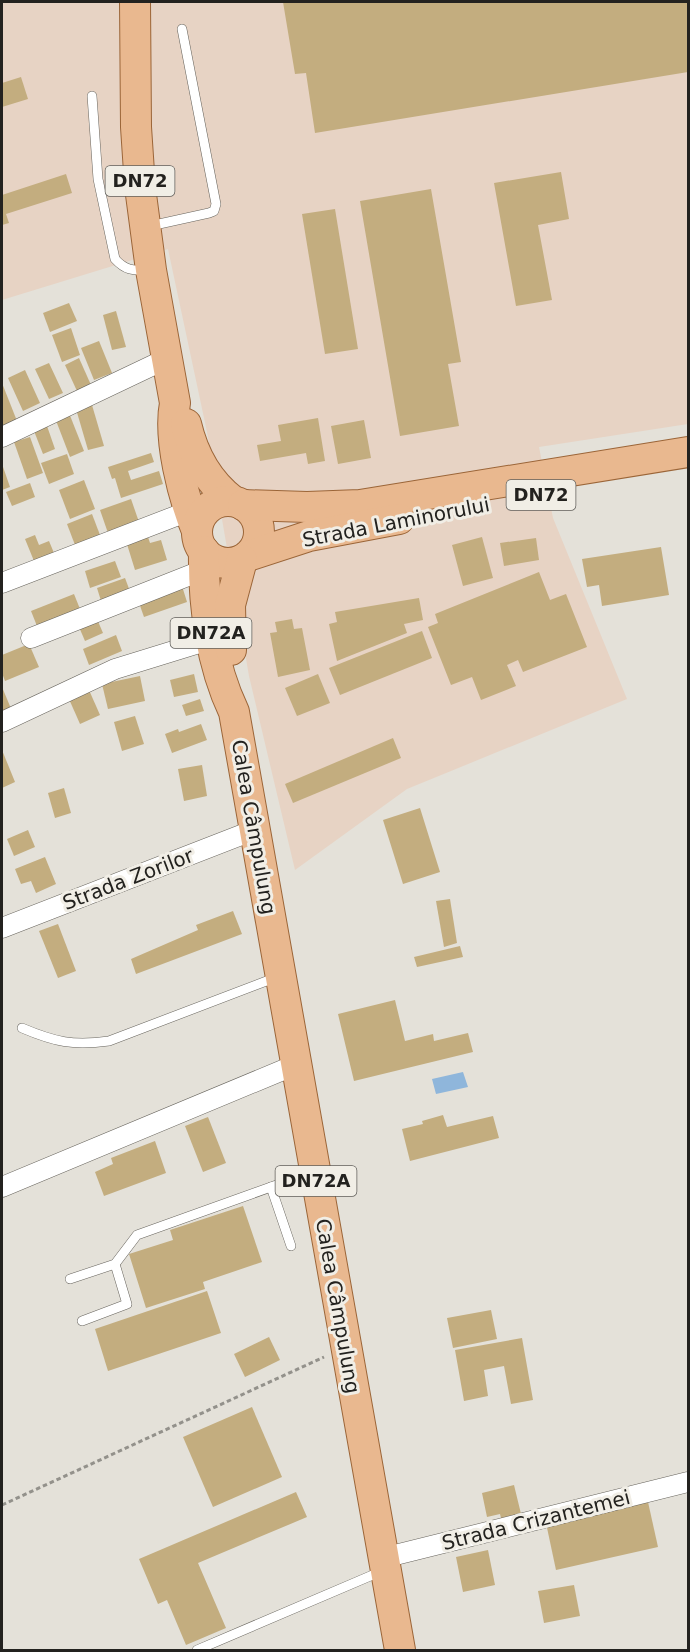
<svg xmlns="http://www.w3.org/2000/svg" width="690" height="1652" font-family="'DejaVu Sans',sans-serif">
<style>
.industrial{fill:#e7d3c4}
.water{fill:#8fb6db}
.building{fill:#c3ad7f}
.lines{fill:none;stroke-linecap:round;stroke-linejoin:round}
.service-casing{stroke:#67645d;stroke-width:10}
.minor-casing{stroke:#67645d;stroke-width:21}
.primary-casing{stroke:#9b6538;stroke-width:32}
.path{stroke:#93918b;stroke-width:3;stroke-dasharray:4.5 3;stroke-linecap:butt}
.service{stroke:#fff;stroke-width:9}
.minor{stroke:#fff;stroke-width:20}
.primary{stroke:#e9b88f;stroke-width:30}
.labels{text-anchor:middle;stroke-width:6;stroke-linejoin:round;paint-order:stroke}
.shield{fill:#f1eee6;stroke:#615f5b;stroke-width:1.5}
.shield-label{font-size:18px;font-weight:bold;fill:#23221f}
.street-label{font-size:20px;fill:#23221f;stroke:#f1eee6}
</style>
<rect width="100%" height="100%" fill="#e4e1d9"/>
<polygon class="industrial" points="2,2 688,2 688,424 539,447 553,518 627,699 407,789 295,870 249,676 207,432 168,249 2,300"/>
<polygon class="water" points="463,1072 468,1087 436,1094 432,1079"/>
<g class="building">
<polygon points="283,2 688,2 688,72 315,133 306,73 295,74"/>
<polygon points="21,77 28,99 2,107 2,83"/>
<polygon points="561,172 569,219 538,225 552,300 516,306 494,183"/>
<polygon points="66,174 72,193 6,214 9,223 2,225 2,195"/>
<polygon points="431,189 461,362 448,364 459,426 400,436 360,201"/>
<polygon points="335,209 358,349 325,354 302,214"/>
<polygon points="69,303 77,321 50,332 43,313"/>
<polygon points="116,311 126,347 112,350 103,315"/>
<polygon points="71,328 80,355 62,362 52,335"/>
<polygon points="99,341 112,373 94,380 81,348"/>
<polygon points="79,358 91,385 77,391 65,365"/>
<polygon points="49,363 63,393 49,399 35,369"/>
<polygon points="25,370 40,403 23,411 8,378"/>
<polygon points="2,383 17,421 2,427"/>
<polygon points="92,405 104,446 88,450 76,409"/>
<polygon points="69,413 84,451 70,457 55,418"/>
<polygon points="318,418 325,461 308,464 306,453 260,461 257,445 281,441 278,425"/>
<polygon points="364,420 371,458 338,464 331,426"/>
<polygon points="47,426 55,449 43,454 34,431"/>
<polygon points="30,437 43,473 27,479 14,442"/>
<polygon points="151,453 154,462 128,471 131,480 159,471 163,484 121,498 115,478 112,479 108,467"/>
<polygon points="67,454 74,474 49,484 41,463"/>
<polygon points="2,464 10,487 2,490"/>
<polygon points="84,480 95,509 70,519 59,490"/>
<polygon points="30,483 35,497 12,506 6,492"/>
<polygon points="131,499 139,522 108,533 100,510"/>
<polygon points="92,514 100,535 75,545 67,524"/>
<polygon points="147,534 150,543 161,540 167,560 135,570 126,541"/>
<polygon points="35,535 39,545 49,541 54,553 34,561 25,539"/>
<polygon points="482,537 493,578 463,586 452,545"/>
<polygon points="536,538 539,560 504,566 500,543"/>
<polygon points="661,547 669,595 602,606 599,585 587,587 582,559"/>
<polygon points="115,561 121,577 90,588 85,571"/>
<polygon points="539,572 550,600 566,594 587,647 523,672 518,660 507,665 516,686 481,700 472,677 451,685 428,627 438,623 435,614"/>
<polygon points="125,578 131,594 102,604 97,588"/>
<polygon points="182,586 187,602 144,617 138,600"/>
<polygon points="74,594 82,614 39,631 31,611"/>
<polygon points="419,598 423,620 404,624 407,633 337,661 329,624 337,622 335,612"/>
<polygon points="97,619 103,633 85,641 79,627"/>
<polygon points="292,619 294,629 302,628 310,670 278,677 270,633 277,632 275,622"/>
<polygon points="422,631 432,658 340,695 329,668"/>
<polygon points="116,635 122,651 89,665 83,649"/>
<polygon points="29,644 39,667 5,681 2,673 2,655"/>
<polygon points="194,674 198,692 174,697 170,680"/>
<polygon points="318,674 330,703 297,716 285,688"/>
<polygon points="140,676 145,701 108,709 102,684"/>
<polygon points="2,687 12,711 2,716"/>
<polygon points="89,690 100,715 80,724 69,699"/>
<polygon points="200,699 204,711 186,716 182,705"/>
<polygon points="135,716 144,744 122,751 114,722"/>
<polygon points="201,724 207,740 172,753 165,734 178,729 179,732"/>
<polygon points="393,738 401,758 293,803 285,784"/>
<polygon points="2,750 15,782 2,788"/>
<polygon points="202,765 207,796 184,801 178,769"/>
<polygon points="64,788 71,813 55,818 48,793"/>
<polygon points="420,808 440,872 403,884 383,820"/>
<polygon points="28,830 35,847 14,856 7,839"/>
<polygon points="45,857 56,884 36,893 31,881 21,884 15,869"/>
<polygon points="450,899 457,943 444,947 436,901"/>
<polygon points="233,911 242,934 136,974 131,959 198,930 196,925"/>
<polygon points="58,924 76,971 58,978 39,931"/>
<polygon points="460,946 463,957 417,967 414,957"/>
<polygon points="395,1000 405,1041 433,1034 434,1041 468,1033 473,1052 354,1081 338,1014"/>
<polygon points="443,1115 447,1127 493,1116 499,1138 410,1161 402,1129 423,1124 422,1121"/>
<polygon points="208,1117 226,1163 203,1172 185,1126"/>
<polygon points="155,1141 166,1173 104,1196 95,1172 113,1164 111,1158"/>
<polygon points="243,1206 262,1262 203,1282 205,1289 146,1308 129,1254 173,1240 170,1230"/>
<polygon points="207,1291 221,1333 108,1371 95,1329"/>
<polygon points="491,1310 497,1339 453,1348 447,1318"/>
<polygon points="269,1337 280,1360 245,1377 234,1354"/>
<polygon points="522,1338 533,1400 511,1404 504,1366 484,1370 488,1396 464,1401 455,1350"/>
<polygon points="252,1407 282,1477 213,1507 183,1437"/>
<polygon points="514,1485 522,1518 502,1522 500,1514 487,1517 482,1493"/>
<polygon points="296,1492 307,1517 198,1563 226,1628 186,1645 167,1600 158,1604 139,1559"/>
<polygon points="648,1502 658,1547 556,1570 546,1523"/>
<polygon points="488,1550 495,1585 463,1592 456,1557"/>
<polygon points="574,1585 580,1616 544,1623 538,1591"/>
</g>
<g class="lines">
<defs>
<g id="service">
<path d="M92 96 98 179 115 259C125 270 133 271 147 270"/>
<polyline points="150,226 209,213 214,211 216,204 182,29"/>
<path d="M22 1028C55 1042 73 1046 109 1041L277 977"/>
<polyline points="271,1187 291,1246"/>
<polyline points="70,1279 115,1264 137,1235 310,1173"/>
<polyline points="82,1321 127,1304 115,1264"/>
<polyline points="197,1650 382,1571"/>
</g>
<g id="minor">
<polyline points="2,437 166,359"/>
<polyline points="2,583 189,511"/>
<polyline points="31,638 203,570"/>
<polyline points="2,722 115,669 222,636"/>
<polyline points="2,928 254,830"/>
<polyline points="2,1187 295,1065"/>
<polyline points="383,1558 688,1482"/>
</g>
<g id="primary">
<path d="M135 2 136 127 140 187 151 270 175 403C168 439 183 497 197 531"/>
<path d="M186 424C193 454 208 482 233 501"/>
<circle cx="228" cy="532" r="31"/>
<polyline points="243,505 307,507 360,505 688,452"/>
<path d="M204 551C203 604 211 664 234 712L400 1650"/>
<polyline points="248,556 309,536 399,519"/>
<polyline points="231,650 230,605 242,560"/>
</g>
</defs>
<use href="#service" class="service-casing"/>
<use href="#minor" class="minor-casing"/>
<use href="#primary" class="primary-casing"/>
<polyline class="path" points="2,1505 324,1357"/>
<use href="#service" class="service"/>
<use href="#minor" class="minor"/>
<use href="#primary" class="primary"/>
</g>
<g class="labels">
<g class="shield">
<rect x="105.5" y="166" width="69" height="30" rx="4.5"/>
<rect x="506.5" y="480" width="69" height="30" rx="4.5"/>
<rect x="170.5" y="618" width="81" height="30" rx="4.5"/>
<rect x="275.5" y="1166" width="81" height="30" rx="4.5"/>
</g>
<g class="shield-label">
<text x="140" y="187">DN72</text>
<text x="541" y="501">DN72</text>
<text x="211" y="639">DN72A</text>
<text x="316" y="1187">DN72A</text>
</g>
<g class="street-label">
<text transform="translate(396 522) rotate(-11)" y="7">Strada Laminorului</text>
<text transform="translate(254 827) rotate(80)" y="7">Calea Câmpulung</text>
<text transform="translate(128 879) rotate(-21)" y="7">Strada Zorilor</text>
<text transform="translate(338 1306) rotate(80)" y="7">Calea Câmpulung</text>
<text transform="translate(536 1520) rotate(-14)" y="7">Strada Crizantemei</text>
</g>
</g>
<rect width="690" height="1652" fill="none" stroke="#23221f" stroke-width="6"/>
</svg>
